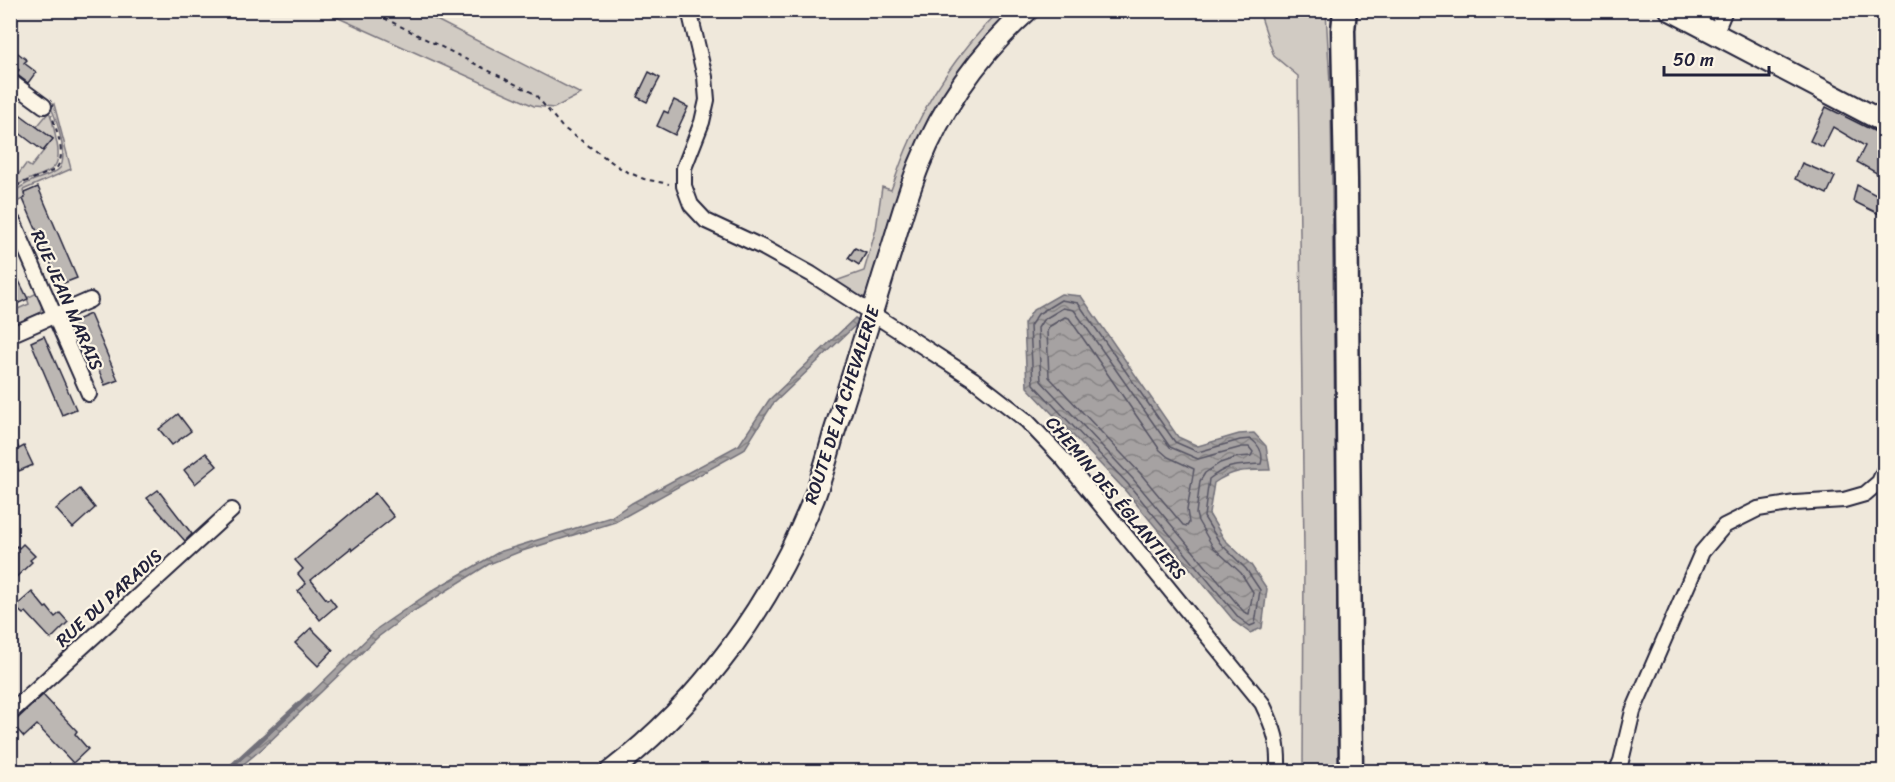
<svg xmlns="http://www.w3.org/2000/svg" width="1895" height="782" font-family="Sriracha,sans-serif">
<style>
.green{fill:#d1cbc3;stroke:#7a767f;stroke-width:1.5}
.water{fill:url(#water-waves);stroke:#716f79;stroke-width:1.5}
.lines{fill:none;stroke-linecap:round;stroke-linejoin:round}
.shore{stroke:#575564;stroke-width:1.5}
.stream{stroke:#716f79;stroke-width:4.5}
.building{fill:#bcb7b3;stroke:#22223b;stroke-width:1.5}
.street-casing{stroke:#22223b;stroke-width:18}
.secondary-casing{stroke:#22223b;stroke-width:24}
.primary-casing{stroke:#22223b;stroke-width:27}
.path{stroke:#22223b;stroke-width:2;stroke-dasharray:4.5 4.5;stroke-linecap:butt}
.street{stroke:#fcf5e5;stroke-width:14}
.secondary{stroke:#fcf5e5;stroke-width:20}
.primary{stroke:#fcf5e5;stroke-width:22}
.labels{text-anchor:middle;stroke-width:4.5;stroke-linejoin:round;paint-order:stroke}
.street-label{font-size:18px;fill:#22223b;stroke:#fcf5e5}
</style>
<defs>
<pattern id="water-waves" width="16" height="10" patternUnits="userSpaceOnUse" patternTransform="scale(1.5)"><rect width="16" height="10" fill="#a6a2a2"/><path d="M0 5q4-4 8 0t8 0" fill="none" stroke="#878485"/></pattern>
</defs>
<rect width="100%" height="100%" fill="#efe8db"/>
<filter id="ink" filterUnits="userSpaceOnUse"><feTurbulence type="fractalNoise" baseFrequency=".0167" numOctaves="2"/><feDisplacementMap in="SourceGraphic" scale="12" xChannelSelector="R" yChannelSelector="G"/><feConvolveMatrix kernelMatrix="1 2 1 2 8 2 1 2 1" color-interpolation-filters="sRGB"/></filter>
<g filter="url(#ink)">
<g class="green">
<polygon points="323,11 419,11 581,94 554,108 534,106"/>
<path d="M999 11H1014L985 41 867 297H857L833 282 864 271 876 229 882 187 891 190C897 174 902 158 909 143 929 93 962 49 999 11Z"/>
<polygon points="1259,11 1326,11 1331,103 1339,771 1303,771 1304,551 1298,76 1274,56"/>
<path d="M54 104 71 169 23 190 25 198 12 204 10 196C17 188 25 184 34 180 42 177 55 174 60 168 68 156 57 120 51 108Z"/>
<path d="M49 112C53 119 54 130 56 139 67 182 34 169 11 190V182L12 183 26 164 31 167 53 139 35 129Z"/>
<polygon points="37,293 42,305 40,313 11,326 11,312 29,304 27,298"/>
</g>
<g class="water">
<path d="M1061 294 1081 296 1178 437 1198 446 1239 434 1254 433 1266 446 1270 470C1247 470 1234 469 1214 483L1209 514 1224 539 1251 565 1267 589 1262 628 1250 633 1235 622 1123 488 1027 387 1024 324 1033 310Z"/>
<polygon points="855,318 860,321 772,405 744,450 615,522 519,552 489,564 409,614 378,637 263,748 235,771 225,772 259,744 378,628 435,589 499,552 611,517 632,503 739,445 769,400"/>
</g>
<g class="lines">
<g class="shore">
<path d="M1061 300 1078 303 1175 442 1198 452 1240 440 1251 439C1259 445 1264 454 1261 464 1237 466 1230 463 1209 479L1204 517 1220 543 1246 569 1260 590 1255 624 1250 626 1239 618 1128 484 1033 384 1030 326 1038 314Z"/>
<polygon points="1063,308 1074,310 1170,447 1198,459 1242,447 1249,447 1253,452 1251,456 1238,457 1220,463 1205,473 1200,481 1196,514 1198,521 1213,547 1241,573 1253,592 1249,614 1244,612 1133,479 1041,381 1038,328 1043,320"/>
<polygon points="1065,317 1069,318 1160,450 1168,457 1194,469 1187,510 1189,523 1187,526 1183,525 1140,473 1049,377 1047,331 1050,326"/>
</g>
<polyline class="stream" points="225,772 309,695"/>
</g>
<g class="building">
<polygon points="10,47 27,60 24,63 36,72 28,83 16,74 19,70 10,63"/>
<polygon points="649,72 660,78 647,102 637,97"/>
<polygon points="674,100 688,107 675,135 657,126 664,111 668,113"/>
<polygon points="10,107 53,139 43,151 10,126"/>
<polygon points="1826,107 1884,136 1884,167 1880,175 1857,162 1865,146 1833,127 1823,147 1810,141"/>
<polygon points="1802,163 1835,177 1827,194 1795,179"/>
<polygon points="1857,185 1884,199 1879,214 1853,201"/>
<polygon points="38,187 77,278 64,283 62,279 58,280 23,199 25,198 24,193"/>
<polygon points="855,248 866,253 859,265 848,258"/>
<polygon points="10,263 28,299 10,307"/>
<polygon points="90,314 118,380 105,385 94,359 89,361 72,322"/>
<polygon points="44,336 76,409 62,415 31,342"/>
<polygon points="178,414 191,431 172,445 159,429"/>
<polygon points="10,430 19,449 24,446 33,465 19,471 17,466 13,467 10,461"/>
<polygon points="206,453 217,466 195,484 184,470"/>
<polygon points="80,489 95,508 73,528 56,509"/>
<polygon points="158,490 192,534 185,541 147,498"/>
<polygon points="375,493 394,517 352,550 351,548 311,580 327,600 330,598 336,606 320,620 298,591 306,584 298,574 303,569 295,560"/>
<polygon points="23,544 35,556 30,560 32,562 10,583 10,552 17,546 19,548"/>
<polygon points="32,592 45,608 47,607 55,617 60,613 68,622 51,639 26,612 23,614 15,607"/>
<polygon points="311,628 333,650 318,666 295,643"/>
<polygon points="43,695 77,731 75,734 88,749 73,763 37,725 24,737 16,728 10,733 10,722 16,720"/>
</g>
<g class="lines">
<defs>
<g id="street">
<path d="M689 10 705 77 707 100 702 122 684 168V186L691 205 706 221 764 248 811 274 913 340 973 379 1027 421 1064 460 1262 703C1275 730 1279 742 1278 772"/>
<polyline points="1715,34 1725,10"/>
<polyline points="10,81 44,106"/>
<polyline points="10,221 14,223 89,394"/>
<polyline points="10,335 90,300"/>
<polyline points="10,713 232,510"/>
<polyline points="1616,772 1621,761 1633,711 1702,552 1724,526 1758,509 1795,503 1844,500 1865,494 1879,482 1884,471"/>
</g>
<g id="secondary">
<polyline points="1670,10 1884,122"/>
<path d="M610 772C702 700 771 606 814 498 822 477 828 455 834 433 851 380 868 326 884 273 896 237 905 200 919 165 943 105 980 53 1028 10"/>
</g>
<polyline id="primary" points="1345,10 1343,30 1346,180 1351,772"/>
</defs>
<use href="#street" class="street-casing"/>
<use href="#secondary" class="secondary-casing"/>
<use href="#primary" class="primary-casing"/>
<g class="path">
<polyline points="368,10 535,94 562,127 623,170 644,179 669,184"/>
<path d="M10 193 20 184 55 170C68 156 56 131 52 115"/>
</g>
<use href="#street" class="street"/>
<use href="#secondary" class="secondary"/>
<use href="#primary" class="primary"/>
</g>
</g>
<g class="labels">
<g class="street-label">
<text transform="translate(67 300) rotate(66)" y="6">RUE JEAN MARAIS</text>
<text transform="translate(842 405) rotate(-72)" y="6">ROUTE DE LA CHEVALERIE</text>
<text transform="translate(1116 498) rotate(50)" y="6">CHEMIN DES ÉGLANTIERS</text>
<text transform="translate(109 598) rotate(-42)" y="6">RUE DU PARADIS</text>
</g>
</g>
<rect width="1895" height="782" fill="none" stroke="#fcf5e5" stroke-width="36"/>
<rect x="18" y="18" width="1859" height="746" fill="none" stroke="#22223b" stroke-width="2" filter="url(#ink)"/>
<path d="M1664 66v9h105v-9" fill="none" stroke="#22223b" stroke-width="3"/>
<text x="1673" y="66" font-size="18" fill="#22223b" stroke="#fcf5e5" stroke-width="4.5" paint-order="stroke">50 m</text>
</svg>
